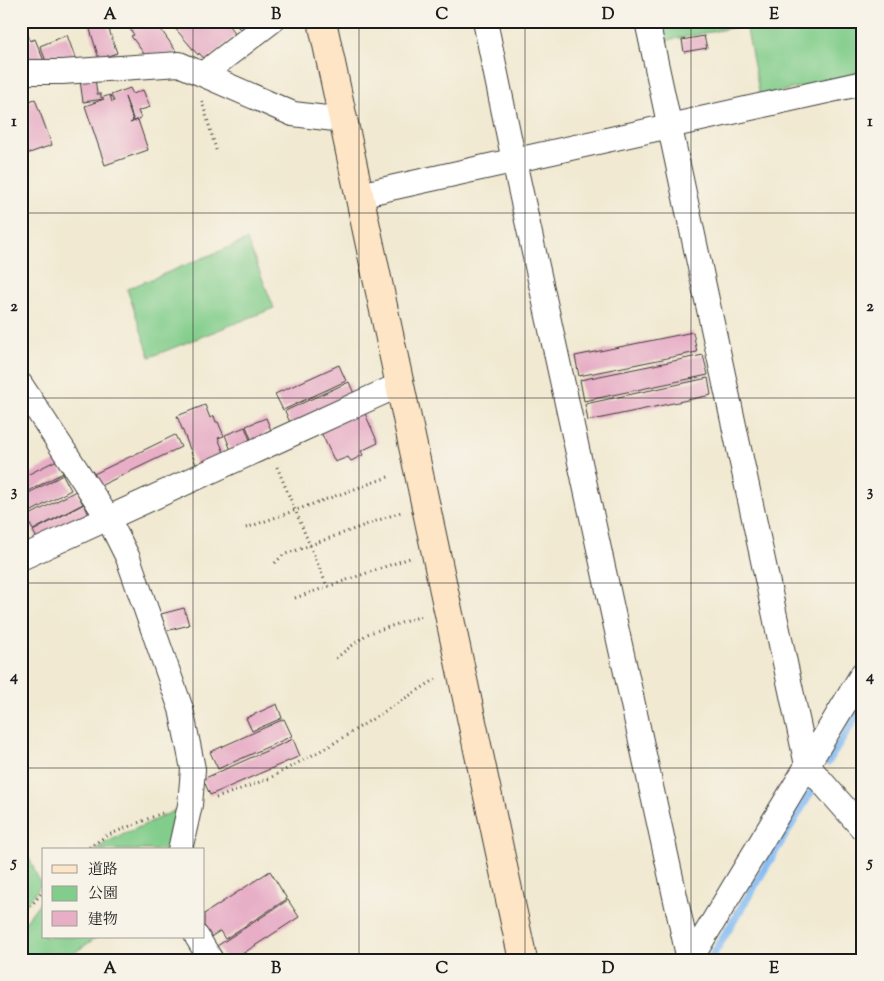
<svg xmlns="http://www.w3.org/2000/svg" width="884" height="981" font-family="'Sorts Mill Goudy','Noto Serif JP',serif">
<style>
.green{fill:#82cd8b;stroke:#4f7454}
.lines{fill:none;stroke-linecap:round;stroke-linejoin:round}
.stream{stroke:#83bcf4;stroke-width:8}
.building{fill:#e7aec6}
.street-casing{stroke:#3c3b37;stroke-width:26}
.secondary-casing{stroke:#3c3b37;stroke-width:30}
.path{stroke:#3c3b37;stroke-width:3;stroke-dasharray:1 4;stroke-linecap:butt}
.street{stroke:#fff;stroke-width:24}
.secondary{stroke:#fde5c5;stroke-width:28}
.grid{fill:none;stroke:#1c1c1c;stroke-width:1;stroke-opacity:0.55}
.neatline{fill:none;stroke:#1c1c1c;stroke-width:2}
.grid-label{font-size:16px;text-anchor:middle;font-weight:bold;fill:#1c1c1c}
</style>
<rect width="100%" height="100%" fill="#f7f3e8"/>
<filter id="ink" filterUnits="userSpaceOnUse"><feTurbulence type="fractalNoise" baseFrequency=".02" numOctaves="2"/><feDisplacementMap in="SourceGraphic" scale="10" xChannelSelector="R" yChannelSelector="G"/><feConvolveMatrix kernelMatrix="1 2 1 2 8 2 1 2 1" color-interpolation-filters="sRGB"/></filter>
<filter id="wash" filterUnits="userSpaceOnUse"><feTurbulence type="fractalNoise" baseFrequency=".0096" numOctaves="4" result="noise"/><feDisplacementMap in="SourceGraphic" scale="20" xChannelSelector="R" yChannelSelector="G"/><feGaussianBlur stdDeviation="1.12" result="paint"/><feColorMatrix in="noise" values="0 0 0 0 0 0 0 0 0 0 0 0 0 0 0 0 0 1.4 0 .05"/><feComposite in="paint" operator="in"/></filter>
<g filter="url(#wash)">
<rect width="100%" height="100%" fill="#f1e9d1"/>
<g class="green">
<polygon points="660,21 863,21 863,73 760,96 746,25 664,41"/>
<polygon points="247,240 274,308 150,357 127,289"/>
<polygon points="176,810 180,819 172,850 94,850 109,841"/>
<polygon points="21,840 41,885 21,911"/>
<polygon points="44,897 44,937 97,937 64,960 21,960 21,927"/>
</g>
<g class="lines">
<g class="stream">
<polyline points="828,762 863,705"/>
<polyline points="710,960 811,792"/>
</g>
</g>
<g id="blocks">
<g class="building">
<polygon points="21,21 23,21 30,41 35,39 44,61 21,62"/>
<polygon points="106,21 117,53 99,59 89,26"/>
<polygon points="125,21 155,21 176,51 172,54 147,54 145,55 131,36 134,35"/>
<polygon points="167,21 225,21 236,35 206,61 199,53 198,55 174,27 173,28"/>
<polygon points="233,21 258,21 243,33"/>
<polygon points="67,35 76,60 46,61 40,46"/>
<polygon points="704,36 707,48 684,52 682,40"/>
<polygon points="95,78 97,94 101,94 101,98 110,95 112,102 114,101 111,95 130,88 133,94 143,90 150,107 138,111 141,118 134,121 125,97 133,121 130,123 138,120 148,150 105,165 85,106 104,99 83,102 80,80"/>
<polygon points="35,99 52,145 21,156 21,104"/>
<polygon points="693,332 697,352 579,376 575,356"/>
<polygon points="703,355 708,375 584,401 580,380"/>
<polygon points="339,365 346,381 283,410 275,394"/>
<polygon points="708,378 711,395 588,421 585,404"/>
<polygon points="349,382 355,396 291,425 285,411"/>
<polygon points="205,405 210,418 214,416 216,422 218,422 224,436 218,438 225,455 197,467 177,416"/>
<polygon points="363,409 378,443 361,451 363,455 351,461 348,457 335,462 318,426"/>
<polygon points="266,418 271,430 263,434 265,439 253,444 246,426"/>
<polygon points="245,427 252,445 232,453 225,435"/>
<polygon points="175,435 181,447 100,486 94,474"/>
<polygon points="57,460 63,473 21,495 21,478"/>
<polygon points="63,475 71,490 21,517 21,497"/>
<polygon points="76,491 83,504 33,530 26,517"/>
<polygon points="84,504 90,517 40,544 33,531"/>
<polygon points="184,608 189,625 166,631 161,614"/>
<polygon points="277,704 282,718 252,731 246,718"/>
<polygon points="284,719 292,736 218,769 210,752"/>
<polygon points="293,739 300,756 210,795 203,779"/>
<polygon points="270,871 287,899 225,939 220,931 209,938 204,929 204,914"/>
<polygon points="288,900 299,917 233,960 226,960 217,946"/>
</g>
</g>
</g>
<g filter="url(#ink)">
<use href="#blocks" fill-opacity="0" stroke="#3c3b37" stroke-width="1"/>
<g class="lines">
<defs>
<g id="street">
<polyline points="485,21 514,161 689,960"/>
<polyline points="647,21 807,765 863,829"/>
<polyline points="21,72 62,72 179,64 293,114 343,120"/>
<polyline points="203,74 272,21"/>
<polyline points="359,195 863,83"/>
<polyline points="21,385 108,518 128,558 181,709 193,769 190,805 180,850"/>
<polyline points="21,558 399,385"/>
<polyline points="197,937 211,960"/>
<polyline points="690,960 863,673"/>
</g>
<polyline id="secondary" points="322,21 523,960"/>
</defs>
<use href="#street" class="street-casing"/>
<use href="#secondary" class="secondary-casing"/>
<g class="path">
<polyline points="202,101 217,153"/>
<polyline points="277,467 327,586"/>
<polyline points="246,528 391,476"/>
<polyline points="275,563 283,555 401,512"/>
<polyline points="295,598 410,558"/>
<polyline points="336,658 367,634 422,616"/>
<polyline points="216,798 268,779 331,745 436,679"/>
<polyline points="85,850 106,836 162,813"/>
<polyline points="21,918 44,890"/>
</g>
<use href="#street" class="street"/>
<use href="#secondary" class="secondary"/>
</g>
</g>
<path class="grid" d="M193 21V850M359 21V960M525 21V960M691 21V960M21 213H863M21 398H863M21 583H863M21 768H863M193 937V960"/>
<rect width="884" height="981" fill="none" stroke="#f7f3e8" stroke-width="55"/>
<rect x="42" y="848" width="162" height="90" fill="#f7f3e8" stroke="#9f9d96"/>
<rect x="52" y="865" width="25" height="8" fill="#fde5c5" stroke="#9f9d96"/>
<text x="88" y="874" font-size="15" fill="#1c1c1c">道路</text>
<rect x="52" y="886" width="25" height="15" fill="#82cd8b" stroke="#9f9d96"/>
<text x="88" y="898" font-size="15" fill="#1c1c1c">公園</text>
<rect x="52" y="911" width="25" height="15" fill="#e7aec6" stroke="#9f9d96"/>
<text x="88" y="924" font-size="15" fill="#1c1c1c">建物</text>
<rect x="28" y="28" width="828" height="926" class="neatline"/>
<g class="grid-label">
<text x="110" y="19">A</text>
<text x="276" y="19">B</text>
<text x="442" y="19">C</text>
<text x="608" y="19">D</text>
<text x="774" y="19">E</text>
<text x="14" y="126">1</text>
<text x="870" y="126">1</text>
<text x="14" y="311">2</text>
<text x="870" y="311">2</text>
<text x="14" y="496">3</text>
<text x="870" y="496">3</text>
<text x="14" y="681">4</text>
<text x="870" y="681">4</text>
<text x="14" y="867">5</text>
<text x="870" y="867">5</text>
<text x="110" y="973">A</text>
<text x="276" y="973">B</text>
<text x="442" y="973">C</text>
<text x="608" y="973">D</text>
<text x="774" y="973">E</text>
</g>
</svg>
